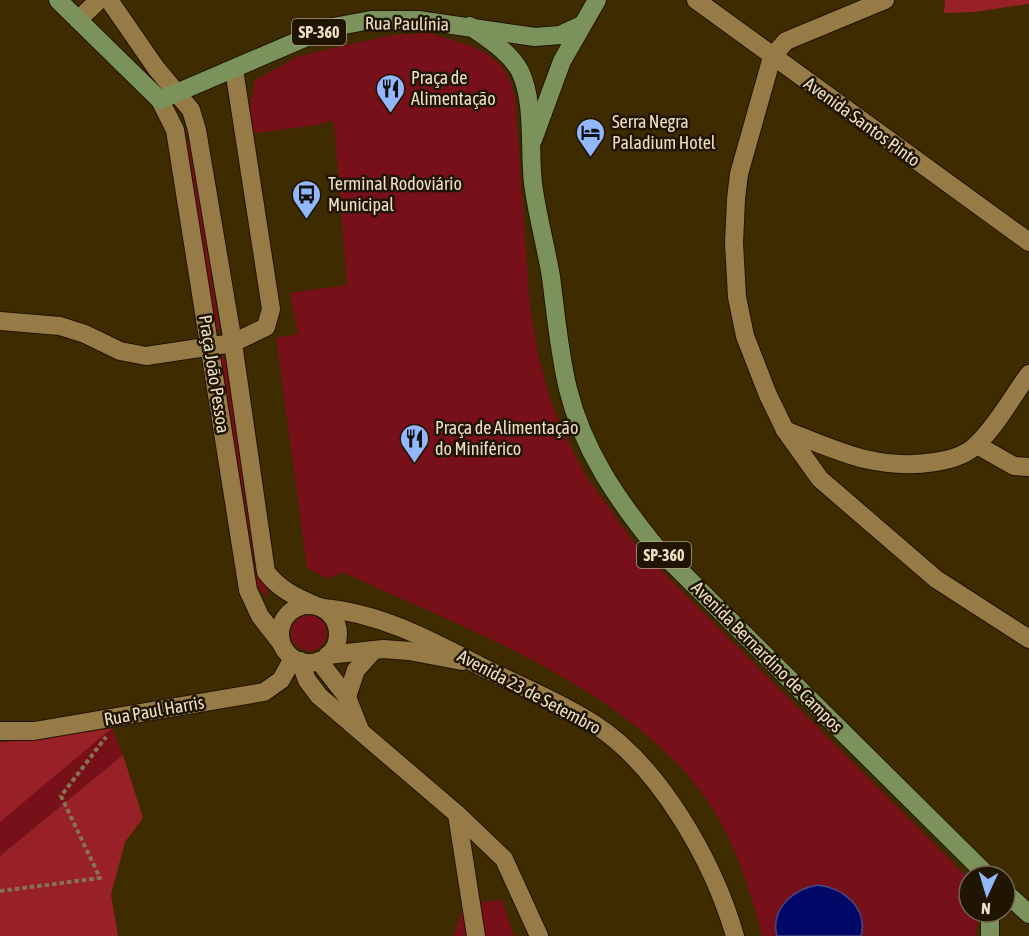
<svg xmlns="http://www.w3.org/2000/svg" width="1029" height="936" font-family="'Asap Condensed',sans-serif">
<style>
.green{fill:#781019}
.forest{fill:#982027}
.water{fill:#000867;stroke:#474883;stroke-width:1.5}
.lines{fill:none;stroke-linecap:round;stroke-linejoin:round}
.minor-casing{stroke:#211400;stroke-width:20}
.major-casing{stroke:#211400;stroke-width:20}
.path{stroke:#867450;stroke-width:4;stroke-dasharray:4.5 3;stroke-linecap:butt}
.minor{stroke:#967b46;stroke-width:18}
.major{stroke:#7b935a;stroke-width:18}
.labels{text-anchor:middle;stroke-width:5;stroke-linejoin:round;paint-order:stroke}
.shield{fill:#1f1501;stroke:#b0a28a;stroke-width:1.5}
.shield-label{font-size:16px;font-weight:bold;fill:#eedfc4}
.street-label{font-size:18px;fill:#eedfc4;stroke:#1f1501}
.poi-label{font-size:18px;fill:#eedfc4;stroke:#1f1501;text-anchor:start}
</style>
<rect width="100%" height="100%" fill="#3e2b00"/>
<g class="green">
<path d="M430 33C471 46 505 50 515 97L530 307 538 354 550 399 563 432 587 478 637 546 969 879V912L979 913 976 936H762C749 882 728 823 692 780 607 679 459 626 342 572L329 579 307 568 276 338 298 334 290 293 347 285 334 122 330 121 316 125 244 135 255 80 299 56 391 35Z"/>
<polygon points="187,141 191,145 220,327 217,333 214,331 185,143"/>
<polygon points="226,356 259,576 268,592 268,597 256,586 254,577 221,360 221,357"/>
<circle cx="309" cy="633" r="18"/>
<polygon points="112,728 123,755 0,856 0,819"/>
<polygon points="502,900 514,936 454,936 464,903"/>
</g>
<g class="forest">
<polygon points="945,0 1029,0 1029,4 974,12 944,13"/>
<polygon points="112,728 0,822 0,742 31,740"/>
<polygon points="123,755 143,818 125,842 111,895 118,936 0,936 0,856"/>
</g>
<path class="water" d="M818 885C843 888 868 907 861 936H777C770 908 794 889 818 885Z"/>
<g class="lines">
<defs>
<g id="minor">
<path d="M109 0 156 68 191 110 197 130 233 343 266 572C279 589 294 596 314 605"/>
<polyline points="696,0 1029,242"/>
<polyline points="885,0 786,41 772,57 739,174 736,199 734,243 737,297 745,336 768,395 785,430 820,479 936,579 1029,639"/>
<polyline points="78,20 99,0"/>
<polyline points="160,100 175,130 248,590 260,616 281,643"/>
<polyline points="0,321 60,326 85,334 120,351 146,356 233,343 266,327 271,309 234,69"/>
<path d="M785 430C838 451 877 471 935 462 949 460 967 455 977 444 997 425 1012 397 1029 374"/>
<polyline points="977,445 1014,466 1029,467"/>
<circle cx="309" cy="634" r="29"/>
<path d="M323 608C380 613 430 640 480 666 517 685 559 701 594 724 660 766 714 863 735 936"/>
<polyline points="328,655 383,649 409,651 462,661"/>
<polyline points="300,661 307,680 319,696 457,814 504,859 539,936"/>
<polyline points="319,661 347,697 360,730"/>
<polyline points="347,697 356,670 374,650"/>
<polyline points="0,731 34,731 264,692 281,680 292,660"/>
<polyline points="457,814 476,936"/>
</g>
<g id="major">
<polyline points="58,0 160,100 328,28 371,20 418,20 535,37 560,35 582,25"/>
<path d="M470 26C488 39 509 51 520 71 535 102 529 150 533 183 537 215 546 246 551 277 556 315 559 352 568 389 583 450 617 499 655 546L988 876"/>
<polyline points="533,140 562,61 597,0"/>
<polyline points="1005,892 1029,914"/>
<polyline points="990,912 990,936"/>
</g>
</defs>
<use href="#minor" class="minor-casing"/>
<use href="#major" class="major-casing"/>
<polyline class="path" points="0,891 100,878 61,796 106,737"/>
<use href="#minor" class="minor"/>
<use href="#major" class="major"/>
</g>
<defs>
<symbol id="restaurant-pin" viewBox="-11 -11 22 30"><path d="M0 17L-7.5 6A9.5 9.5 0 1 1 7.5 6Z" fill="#93b7fd" stroke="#1f1501"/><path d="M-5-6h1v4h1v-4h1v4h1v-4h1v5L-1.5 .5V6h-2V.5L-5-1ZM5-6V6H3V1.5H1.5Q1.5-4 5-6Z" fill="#111"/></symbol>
<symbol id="hotel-pin" viewBox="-11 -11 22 30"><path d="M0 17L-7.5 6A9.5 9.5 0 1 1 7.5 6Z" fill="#93b7fd" stroke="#1f1501"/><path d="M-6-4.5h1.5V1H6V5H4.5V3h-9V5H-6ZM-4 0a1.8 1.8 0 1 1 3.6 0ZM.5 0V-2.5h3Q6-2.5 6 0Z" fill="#111"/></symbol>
<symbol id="bus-pin" viewBox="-11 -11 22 30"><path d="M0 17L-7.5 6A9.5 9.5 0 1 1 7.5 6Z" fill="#93b7fd" stroke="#1f1501"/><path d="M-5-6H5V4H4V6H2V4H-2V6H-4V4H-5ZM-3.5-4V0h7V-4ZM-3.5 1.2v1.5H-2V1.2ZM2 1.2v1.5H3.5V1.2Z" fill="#111"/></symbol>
</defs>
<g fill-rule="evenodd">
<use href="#restaurant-pin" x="374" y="72" width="33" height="45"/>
<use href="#hotel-pin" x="574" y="116" width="33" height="45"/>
<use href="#bus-pin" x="290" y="178" width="33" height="45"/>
<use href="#restaurant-pin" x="398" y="422" width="33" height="45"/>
</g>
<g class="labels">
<g class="shield">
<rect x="292" y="19" width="54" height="26" rx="4.5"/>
<rect x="637" y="542" width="54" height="26" rx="4.5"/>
</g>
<g class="shield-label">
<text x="319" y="38">SP-360</text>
<text x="664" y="561">SP-360</text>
</g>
<g class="street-label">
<text transform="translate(407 24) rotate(1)" y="6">Rua Paulínia</text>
<text transform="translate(862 122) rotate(36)" y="6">Avenida Santos Pinto</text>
<text transform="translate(214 374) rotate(81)" y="6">Praça João Pessoa</text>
<text transform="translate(767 657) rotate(45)" y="6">Avenida Bernardino de Campos</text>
<text transform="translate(529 692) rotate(28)" y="6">Avenida 23 de Setembro</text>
<text transform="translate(154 711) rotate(-10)" y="6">Rua Paul Harris</text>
</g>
<g class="poi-label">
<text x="411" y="84">Praça de<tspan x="411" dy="21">Alimentação</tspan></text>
<text x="612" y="128">Serra Negra<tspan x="612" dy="21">Paladium Hotel</tspan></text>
<text x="328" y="190">Terminal Rodoviário<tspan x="328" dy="21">Municipal</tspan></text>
<text x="435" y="434">Praça de Alimentação<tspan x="435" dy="21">do Miniférico</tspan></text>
</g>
</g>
<g transform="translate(987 894) rotate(184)"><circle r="28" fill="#1f1501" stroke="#72664f" stroke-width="1.5"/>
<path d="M0-4.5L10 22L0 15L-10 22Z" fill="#93b7fd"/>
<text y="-9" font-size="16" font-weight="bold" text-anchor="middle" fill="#eedfc4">N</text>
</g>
</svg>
